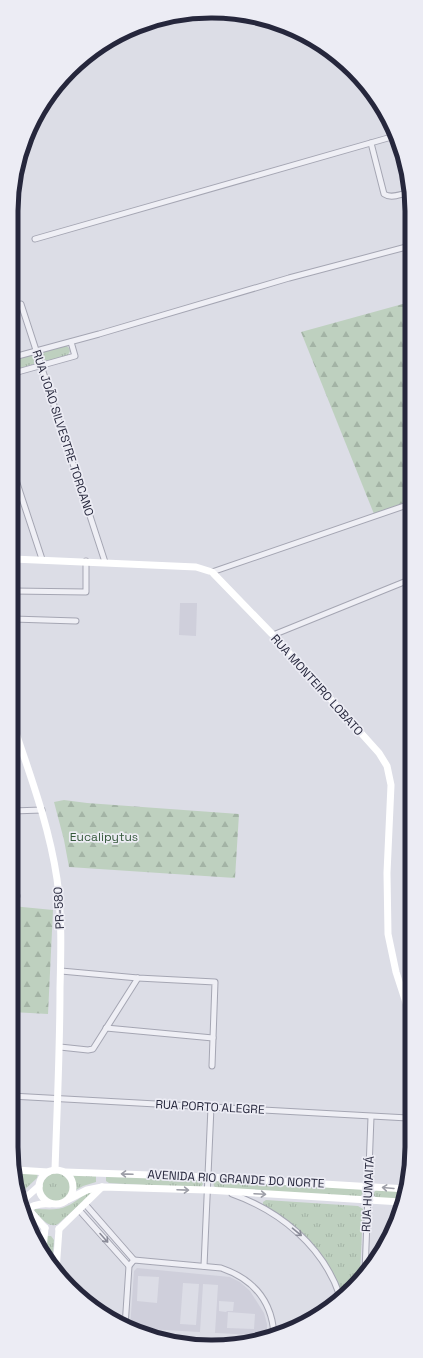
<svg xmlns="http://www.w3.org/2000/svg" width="423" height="1358" font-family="'Space Grotesk',sans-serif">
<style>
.built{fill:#cfcfdb;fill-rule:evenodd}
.grass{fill:url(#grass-tufts)}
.forest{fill:url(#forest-firs)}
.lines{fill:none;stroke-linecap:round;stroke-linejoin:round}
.street-casing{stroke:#a5a6b3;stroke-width:7}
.street{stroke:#efeff5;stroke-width:5}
.secondary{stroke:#fff;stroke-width:7}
.oneway{stroke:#9d9ea7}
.oneway2{stroke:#8a8b98}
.labels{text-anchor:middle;stroke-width:3.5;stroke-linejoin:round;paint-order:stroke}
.street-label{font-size:12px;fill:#26273c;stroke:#ececf4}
.park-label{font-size:12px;fill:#34583a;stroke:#ececf4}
.rim{fill:none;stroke:#26273c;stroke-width:5}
</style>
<defs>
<pattern id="grass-tufts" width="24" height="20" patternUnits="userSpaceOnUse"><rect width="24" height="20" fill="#bed0bf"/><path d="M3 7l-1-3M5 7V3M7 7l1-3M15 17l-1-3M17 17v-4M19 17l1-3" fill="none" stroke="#a3b3a5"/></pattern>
<pattern id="forest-firs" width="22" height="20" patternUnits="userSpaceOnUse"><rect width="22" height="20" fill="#bed0bf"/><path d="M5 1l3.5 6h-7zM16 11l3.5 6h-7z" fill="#a3b3a5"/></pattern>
</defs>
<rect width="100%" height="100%" fill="#dcdde6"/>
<g class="built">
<polygon points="180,603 197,603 196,636 179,635"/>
<path d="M137 1268 230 1277 240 1282 250 1291 264 1313 267 1324V1336L130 1328 134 1271ZM138 1276 159 1277 157 1303 137 1301ZM183 1283 199 1284 196 1325 180 1324ZM203 1284 218 1285 215 1333 200 1332ZM219 1301 234 1302 233 1311H227L226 1312 219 1311ZM228 1312 255 1314 254 1329 227 1328Z"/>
</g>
<g class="grass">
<polygon points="66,345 69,348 70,351 68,355 47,361 44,360 42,356 43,352"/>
<polygon points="31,355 35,357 36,361 34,364 14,370 14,360"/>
<polygon points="16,1172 38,1173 37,1178 20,1194"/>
<circle cx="57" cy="1188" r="15"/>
<polygon points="72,1174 96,1176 96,1182 83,1186 76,1190 75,1180"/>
<polygon points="106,1176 200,1179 203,1184 201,1187 198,1188 109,1183 106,1181"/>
<polygon points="215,1180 360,1189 363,1193 360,1197 216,1188 214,1186 213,1182"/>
<polygon points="376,1190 406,1191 402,1199 376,1198 373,1194"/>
<path d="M89 1192H94L58 1224C48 1229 41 1217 34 1211L35 1209C45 1209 58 1211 67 1206 75 1203 81 1196 89 1192Z"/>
<path d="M266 1200 358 1206 363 1209 360 1276 342 1294C327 1251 299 1229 263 1205V1202Z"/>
<path d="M47 1236H51L54 1240 52 1265C46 1255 42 1248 47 1236Z"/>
</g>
<g class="forest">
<polygon points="410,302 410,502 374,514 301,332"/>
<polygon points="64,800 87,803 239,814 235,878 69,867 64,840 54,802"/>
<polygon points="12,906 53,910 48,1014 12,1012"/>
</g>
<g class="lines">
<defs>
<g id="street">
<path d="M371 143 384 194C391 199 402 194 410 192"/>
<polyline points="35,239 395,136"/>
<polyline points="21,304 105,562"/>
<polyline points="14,357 99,334 289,278 410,246"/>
<polyline points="14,373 75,356 71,342"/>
<polyline points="14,474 42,559"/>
<polyline points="212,572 410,504"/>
<polyline points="13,591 86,592 86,561"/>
<polyline points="13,619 76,621"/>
<polyline points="273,635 409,580"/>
<polyline points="12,811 42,810"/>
<polyline points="12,896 17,896"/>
<polyline points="61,971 138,978 215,982 212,1066"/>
<polyline points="106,1028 213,1038"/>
<polyline points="60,1047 88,1050 93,1049 138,978"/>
<polyline points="11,1096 408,1118"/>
<path d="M232 1194C280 1211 323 1246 340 1296"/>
<polyline points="85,1204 134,1260"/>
<polyline points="79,1210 129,1266"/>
<polyline points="204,1266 211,1107"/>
<polyline points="365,1272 371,1117"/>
<path d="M125 1327 129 1266 134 1260 221 1268C253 1279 272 1301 274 1335"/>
</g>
</defs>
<use href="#street" class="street-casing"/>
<use href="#street" class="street"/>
<g class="secondary">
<polyline points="13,559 196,567 212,572 273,635 379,753 387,766 391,785 387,873 388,934 396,972 408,1009"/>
<path d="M13 724C30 775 49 825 57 879 62 915 61 952 60 988 60 1049 57 1109 55 1170"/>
<circle cx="56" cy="1187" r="17"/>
<polyline points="16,1170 48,1172"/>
<polyline points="65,1172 208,1177 407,1189"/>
<polyline points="69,1199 87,1190 102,1187 207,1190 401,1202"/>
<polyline points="22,1201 39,1186"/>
<polyline points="22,1202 45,1228"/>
<path d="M24 1211C32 1205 40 1203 50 1204"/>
<polyline points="59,1229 102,1187"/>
<polyline points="43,1250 45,1228"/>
<polyline points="56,1271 59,1229"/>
<polyline points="168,1340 219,1343"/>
</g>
</g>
<defs><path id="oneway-shaft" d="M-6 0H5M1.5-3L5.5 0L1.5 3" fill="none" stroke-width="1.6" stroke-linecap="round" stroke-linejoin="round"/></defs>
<g class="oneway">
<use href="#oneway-shaft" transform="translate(127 1174) rotate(-178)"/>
<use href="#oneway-shaft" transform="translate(388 1188) rotate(-175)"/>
<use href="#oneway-shaft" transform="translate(183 1190) rotate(2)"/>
<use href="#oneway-shaft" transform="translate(260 1194) rotate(3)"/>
</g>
<g class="oneway2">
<use href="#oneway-shaft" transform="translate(297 1232) rotate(40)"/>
<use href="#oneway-shaft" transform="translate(104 1238) rotate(48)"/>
</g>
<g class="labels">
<g class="street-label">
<text transform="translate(63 433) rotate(72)" y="4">RUA JOÃO SILVESTRE TORCANO</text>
<text transform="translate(317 685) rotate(48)" y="4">RUA MONTEIRO LOBATO</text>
<text transform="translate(59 908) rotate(-93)" y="4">PR-580</text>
<text transform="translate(210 1107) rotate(3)" y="4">RUA PORTO ALEGRE</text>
<text transform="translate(236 1179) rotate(3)" y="4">AVENIDA RIO GRANDE DO NORTE</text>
<text transform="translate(368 1194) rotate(-87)" y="4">RUA HUMAITÁ</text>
</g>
<g class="park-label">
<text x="104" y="841">Eucalipytus</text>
</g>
</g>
<path d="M0 0H423V1358H0ZM211 18H212A193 193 0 0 1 405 211V1147A193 193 0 0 1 212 1340H211A193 193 0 0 1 18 1147V211A193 193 0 0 1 211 18Z" fill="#ececf4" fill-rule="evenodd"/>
<path class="rim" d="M211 18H212A193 193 0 0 1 405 211V1147A193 193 0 0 1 212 1340H211A193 193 0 0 1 18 1147V211A193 193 0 0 1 211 18Z"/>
</svg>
